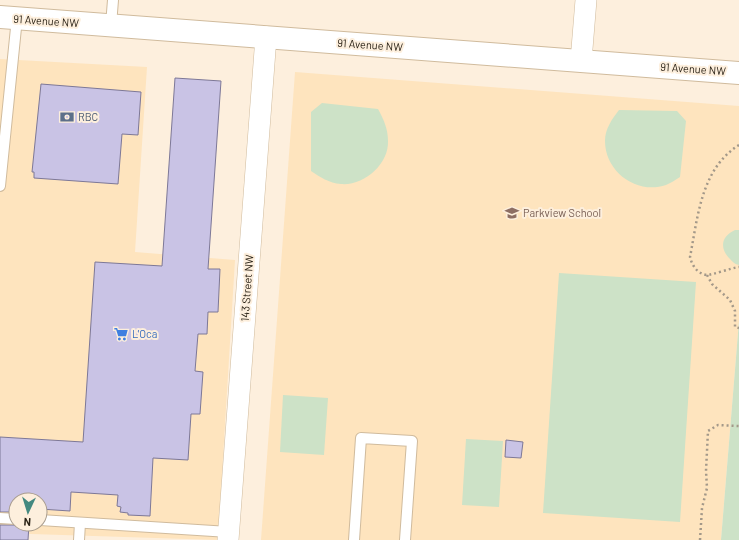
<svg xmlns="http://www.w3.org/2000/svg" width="739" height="540" font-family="Barlow,sans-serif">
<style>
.built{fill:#fee4be;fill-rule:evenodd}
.green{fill:#cde2c7}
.building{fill:#c9c3e5;stroke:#7d7897}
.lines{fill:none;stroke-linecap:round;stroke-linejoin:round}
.service-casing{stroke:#d0bb9d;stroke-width:12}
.minor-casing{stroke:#d0bb9d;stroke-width:22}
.tertiary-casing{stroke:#d0bb9d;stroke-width:24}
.path{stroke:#a39889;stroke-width:2.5;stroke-dasharray:2 3;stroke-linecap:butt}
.service{stroke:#fff;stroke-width:10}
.minor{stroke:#fff;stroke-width:21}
.tertiary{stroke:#fff;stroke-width:22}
.labels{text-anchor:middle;stroke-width:4;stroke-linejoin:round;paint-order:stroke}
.street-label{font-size:11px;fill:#2b2317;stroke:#fdefdd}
.service-label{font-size:11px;fill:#4e5e75;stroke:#fdefdd;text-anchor:start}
.education-label{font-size:11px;fill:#785e54;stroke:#fdefdd;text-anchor:start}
.shop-label{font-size:11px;fill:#366cbe;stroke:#fdefdd;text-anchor:start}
</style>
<rect width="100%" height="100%" fill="#fdefdd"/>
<g class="built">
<path d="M0 59 147 67 135 252 235 260 218 540 0 533ZM16 500H40V524H16Z"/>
<polygon points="295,72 739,106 739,321 721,540 261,540"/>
</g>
<g class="green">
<path d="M322 103 378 109C384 120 388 129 388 141 389 164 364 186 341 184 329 183 320 177 311 171V112Z"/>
<path d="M619 110 677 111 686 121 680 177C675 180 671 183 666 185 637 195 605 172 605 141 605 129 612 119 619 110Z"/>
<path d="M735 230H739V265C734 264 732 261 729 258 719 247 722 236 735 230Z"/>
<polygon points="559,273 696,282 680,522 543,513"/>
<polygon points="739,321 739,540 721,540"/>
<polygon points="283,395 328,398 324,455 280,452"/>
<polygon points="466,439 503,441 499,507 462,505"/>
</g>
<g class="building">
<polygon points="175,78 221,81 208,269 220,269 218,312 208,312 207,334 198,334 195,371 203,372 200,414 191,414 188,460 153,458 150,516 128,515 128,513 120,512 121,507 117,506 118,495 71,492 70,511 40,509 40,500 16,500 16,512 0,512 0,437 83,442 95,262 162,266"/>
<polygon points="41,84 141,92 138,135 122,134 118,184 34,178 34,172 32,172"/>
<polygon points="506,440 523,442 521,458 505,457"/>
<polygon points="20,524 29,524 28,540 0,540 0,525 16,525"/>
</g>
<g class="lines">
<defs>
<g id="service">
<polyline points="111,25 113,0"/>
<polyline points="0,186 17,18"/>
<polyline points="0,518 16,519"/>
<polyline points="40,520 229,532"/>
<polyline points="79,540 80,523"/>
<polyline points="354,540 361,438 412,441 405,540"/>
</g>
<g id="minor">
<polyline points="581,61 586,0"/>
<polyline points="228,540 266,37"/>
</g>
<polyline id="tertiary" points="0,17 739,73"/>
</defs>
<use href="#service" class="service-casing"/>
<use href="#minor" class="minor-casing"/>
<use href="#tertiary" class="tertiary-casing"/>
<g class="path">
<path d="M739 145C701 169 698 216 690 257 692 265 697 274 707 275 712 275 731 268 739 267"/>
<polyline points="707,275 712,284 730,300 735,311 735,327 739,328"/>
<polyline points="700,540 702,508 707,488 706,471 708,431 718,425 739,426"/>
</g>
<use href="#service" class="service"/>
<use href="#minor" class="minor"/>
<use href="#tertiary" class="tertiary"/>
</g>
<defs>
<symbol id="bank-bare" viewBox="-9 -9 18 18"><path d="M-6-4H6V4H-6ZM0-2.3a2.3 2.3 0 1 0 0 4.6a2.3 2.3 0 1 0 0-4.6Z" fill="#5c6f8a" stroke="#fdefdd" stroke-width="2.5" paint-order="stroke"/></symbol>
<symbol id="school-bare" viewBox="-9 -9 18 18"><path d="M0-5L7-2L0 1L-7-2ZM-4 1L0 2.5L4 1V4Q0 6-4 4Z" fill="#8d6e63" stroke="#fdefdd" stroke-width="2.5" paint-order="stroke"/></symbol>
<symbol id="supermarket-bare" viewBox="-9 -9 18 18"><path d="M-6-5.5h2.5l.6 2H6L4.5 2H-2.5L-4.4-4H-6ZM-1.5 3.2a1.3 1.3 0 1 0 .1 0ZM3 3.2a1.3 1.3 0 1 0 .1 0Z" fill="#3f7fe0" stroke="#fdefdd" stroke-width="2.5" paint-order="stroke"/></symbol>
</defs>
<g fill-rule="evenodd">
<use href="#bank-bare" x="57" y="107" width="20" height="20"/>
<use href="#school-bare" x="502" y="203" width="20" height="20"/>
<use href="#supermarket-bare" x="111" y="324" width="20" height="20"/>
</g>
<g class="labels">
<g class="street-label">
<text transform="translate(46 21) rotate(4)" y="4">91 Avenue NW</text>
<text transform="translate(370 45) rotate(4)" y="4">91 Avenue NW</text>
<text transform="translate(693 69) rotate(4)" y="4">91 Avenue NW</text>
<text transform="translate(247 288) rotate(-86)" y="4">143 Street NW</text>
</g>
<g class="service-label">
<text x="78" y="121">RBC</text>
</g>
<g class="education-label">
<text x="523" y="217">Parkview School</text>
</g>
<g class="shop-label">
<text x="132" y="338">L'Oca</text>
</g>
</g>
<g transform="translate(28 512) rotate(184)"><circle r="19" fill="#fdefdd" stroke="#a99d8e"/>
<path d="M0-3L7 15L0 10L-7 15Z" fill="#448980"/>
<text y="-6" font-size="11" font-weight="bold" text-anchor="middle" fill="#2b2317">N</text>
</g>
</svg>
